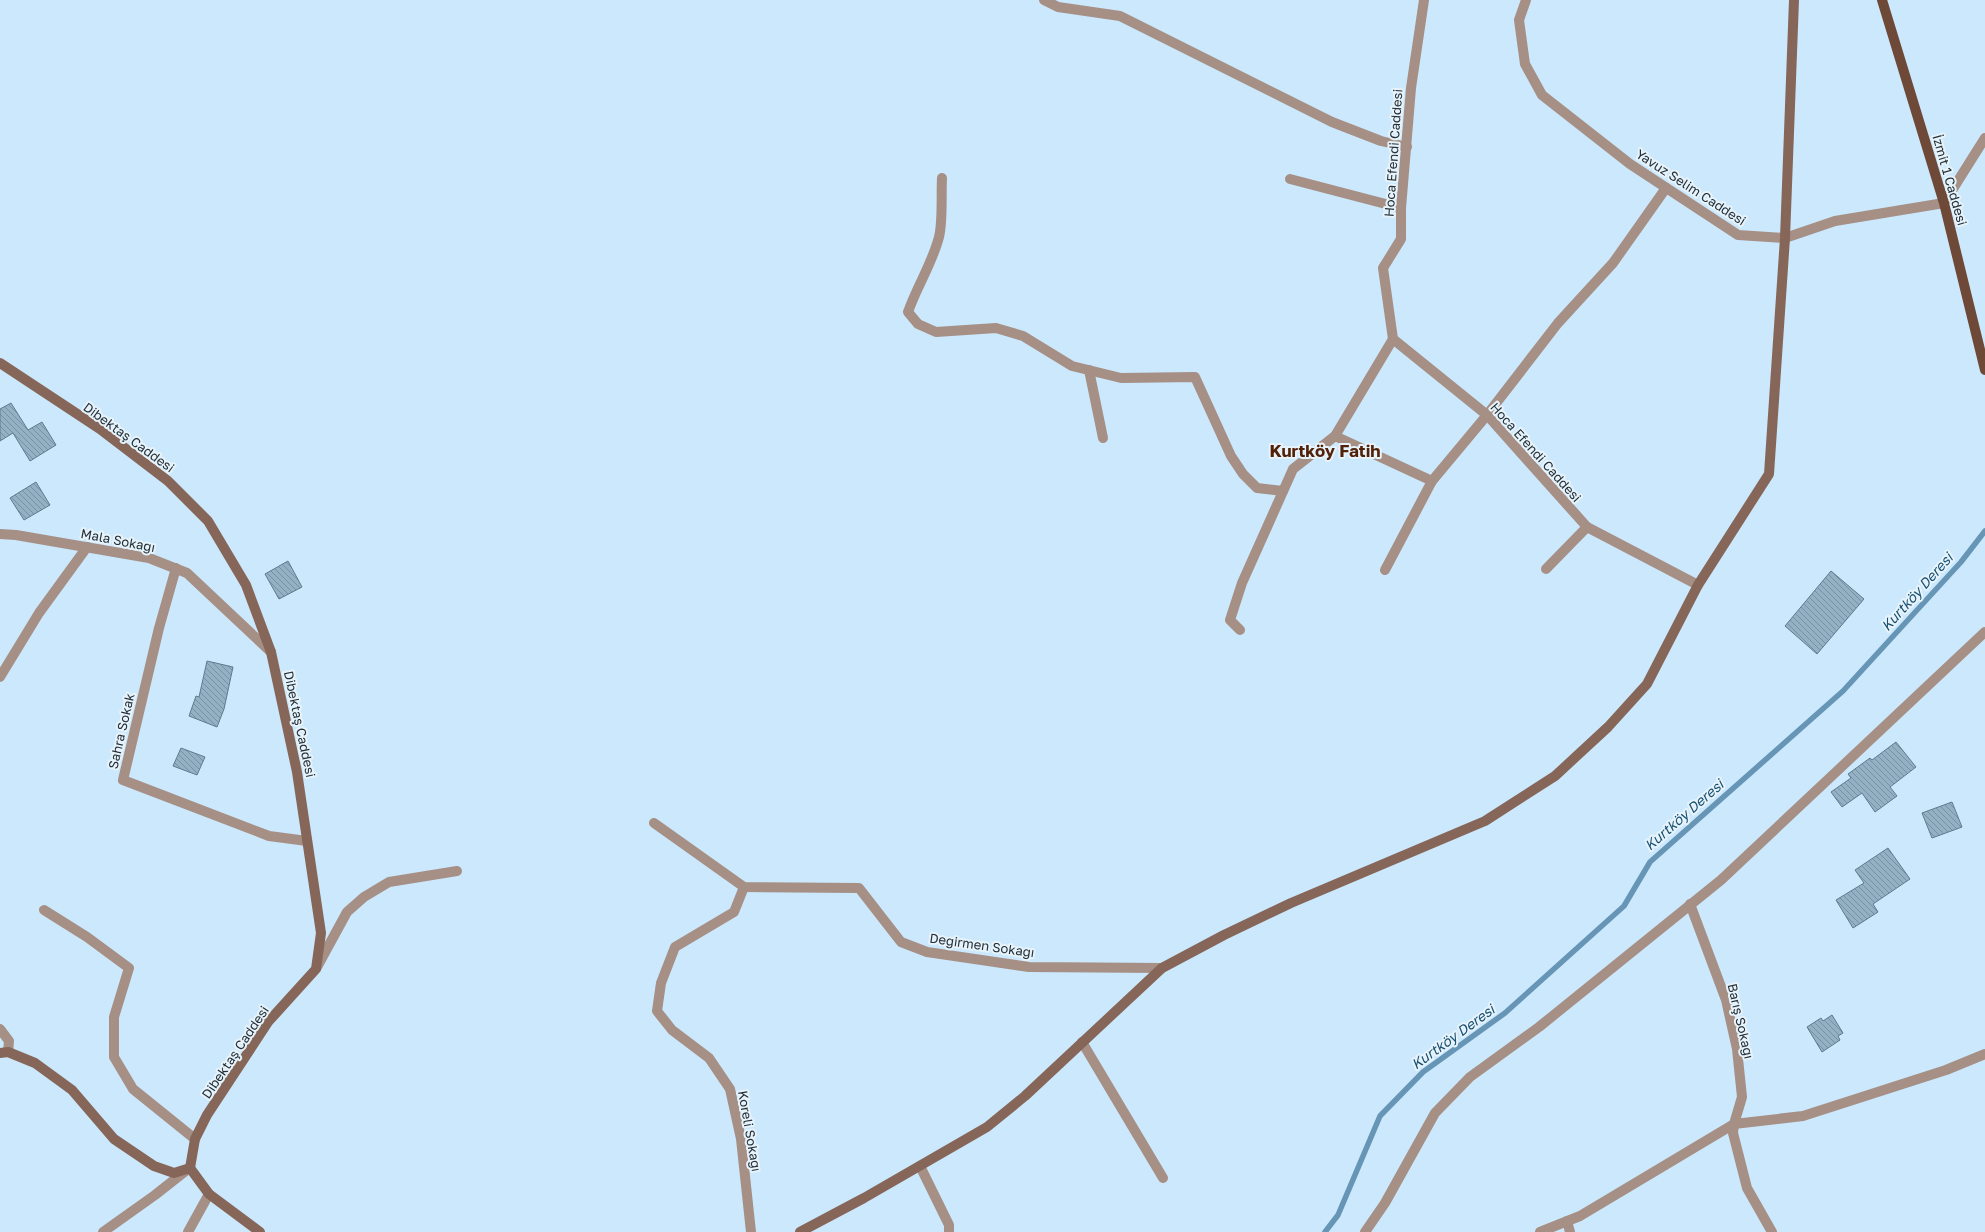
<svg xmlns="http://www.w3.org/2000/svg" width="1985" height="1232" font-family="'Golos Text',sans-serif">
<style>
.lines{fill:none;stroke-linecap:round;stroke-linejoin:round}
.stream{stroke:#6795b5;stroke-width:5.5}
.building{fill:url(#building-back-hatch);stroke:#5f7a8c}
.street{stroke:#a68f85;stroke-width:10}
.secondary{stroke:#866658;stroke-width:10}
.primary{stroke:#6f4938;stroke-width:10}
.labels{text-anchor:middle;stroke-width:4;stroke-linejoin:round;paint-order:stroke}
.street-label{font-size:13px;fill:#242f37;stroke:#e7f3fb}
.water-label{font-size:14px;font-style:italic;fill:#185071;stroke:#e7f3fb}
.district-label{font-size:17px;font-weight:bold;fill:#522109;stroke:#e7f3fb}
</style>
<defs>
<pattern id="building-back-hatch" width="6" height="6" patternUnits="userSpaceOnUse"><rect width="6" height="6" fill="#94b0c4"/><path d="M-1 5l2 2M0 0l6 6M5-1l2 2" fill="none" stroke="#7990a0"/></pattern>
</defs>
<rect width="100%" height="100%" fill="#cbe8fd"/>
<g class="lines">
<polyline class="stream" points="1325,1232 1338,1215 1380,1116 1423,1072 1505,1013 1624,906 1650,862 1843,691 1961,562 1985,531"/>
</g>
<g class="building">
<polygon points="11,403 28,430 42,422 56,445 30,461 13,433 0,441 0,409"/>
<polygon points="36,482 50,505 24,520 10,498"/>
<polygon points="288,561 302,587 279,599 265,574"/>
<polygon points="1831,571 1864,599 1817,654 1785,626"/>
<polygon points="207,661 233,667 224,709 217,727 189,716 196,696 199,697"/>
<polygon points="1896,742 1916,767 1890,787 1897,796 1875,812 1862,793 1842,807 1831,792 1851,778 1848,774 1870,758 1872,760"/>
<polygon points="181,748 205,757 197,775 173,766"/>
<polygon points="1952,802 1962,827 1932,838 1922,813"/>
<polygon points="1888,848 1910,879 1873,904 1878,912 1853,928 1836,900 1864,883 1855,870"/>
<polygon points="1832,1015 1843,1033 1838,1036 1840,1040 1822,1052 1807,1027 1821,1018 1823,1021"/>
</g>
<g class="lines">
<g class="street">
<polyline points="1044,0 1058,7 1120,16 1332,122 1381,141 1407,147"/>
<polyline points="1424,0 1411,88 1401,208 1401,239 1383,268 1393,339 1487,415 1587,527 1698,585"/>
<polyline points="1526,0 1519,20 1525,64 1542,95 1630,164 1738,235 1785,238 1835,221 1944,203 1985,138"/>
<path d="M942 178C941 196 943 221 939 237 932 264 917 286 908 312L918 324 936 332 996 328 1023 336 1072 366 1121 378 1195 377 1231 456 1243 474 1257 488 1283 491"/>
<polyline points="1290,179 1401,208"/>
<polyline points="1089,370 1103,438"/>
<polyline points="1335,436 1432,481 1385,570"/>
<polyline points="1432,481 1487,415 1558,323 1613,263 1666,188"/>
<polyline points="0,534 16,535 149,558 187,573 271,652"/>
<polyline points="176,568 159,628 123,780 269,836 307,841"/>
<polyline points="1546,569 1587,527"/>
<polyline points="1240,630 1230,620 1242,583 1293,469 1335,436 1393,339"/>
<polyline points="0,677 39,613 87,547"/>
<polyline points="654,823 744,887 859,888 901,942 927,952 1029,967 1162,968"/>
<polyline points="744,887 734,912 675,947 661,983 657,1011 672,1030 709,1058 730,1089 741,1139 751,1232"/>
<polyline points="1690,904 1726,1000 1737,1049 1742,1097 1734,1124 1733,1133 1747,1188 1772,1232"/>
<polyline points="44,910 87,937 129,968 114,1017 114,1057 133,1089 195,1139"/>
<polyline points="317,967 347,912 364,897 389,882 457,871"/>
<polyline points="0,1029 9,1041 8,1052"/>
<polyline points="1082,1042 1163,1178"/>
<polyline points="920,1166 949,1225 949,1232"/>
<polyline points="1567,1221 1570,1232"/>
<polyline points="103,1232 155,1195 188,1169"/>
<polyline points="188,1232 209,1194"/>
<polyline points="1365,1232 1385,1203 1435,1113 1470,1077 1539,1027 1721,880 1985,632"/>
<polyline points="1540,1232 1580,1216 1734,1124 1803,1116 1946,1070 1985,1054"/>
</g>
<g class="secondary">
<polyline points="0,363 100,429 168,481 208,521 246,585 271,652 297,772 321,933 316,969 268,1022 207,1115 195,1139 190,1168"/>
<polyline points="0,1053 8,1052 35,1063 72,1090 114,1139 154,1166 174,1173 190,1168"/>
<polyline points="190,1168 209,1194 260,1232"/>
<polyline points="800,1232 864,1198 987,1127 1025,1096 1162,968 1224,935 1291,903 1485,821 1555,776 1608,727 1647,684 1698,585 1769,474 1785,238 1794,0"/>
</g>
<polyline class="primary" points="1882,0 1944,203 1985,370"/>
</g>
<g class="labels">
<g class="street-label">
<text transform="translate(1393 153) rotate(-86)" y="5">Hoca Efendi Caddesi</text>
<text transform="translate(1950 180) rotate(74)" y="5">İzmit 1 Caddesi</text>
<text transform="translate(1691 187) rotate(33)" y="5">Yavuz Selim Caddesi</text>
<text transform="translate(129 437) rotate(36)" y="5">Dibektaş Caddesi</text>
<text transform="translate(1536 452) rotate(48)" y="5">Hoca Efendi Caddesi</text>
<text transform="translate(118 540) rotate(11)" y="5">Mala Sokağı</text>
<text transform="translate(300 724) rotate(78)" y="5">Dibektaş Caddesi</text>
<text transform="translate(121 731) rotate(-77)" y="5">Sahra Sokak</text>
<text transform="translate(982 945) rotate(8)" y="5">Değirmen Sokağı</text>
<text transform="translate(1741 1021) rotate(77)" y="5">Barış Sokağı</text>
<text transform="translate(235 1052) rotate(-56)" y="5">Dibektaş Caddesi</text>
<text transform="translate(750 1131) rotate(80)" y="5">Koreli Sokağı</text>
</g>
<g class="water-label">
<text transform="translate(1917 592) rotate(-48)" y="5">Kurtköy Deresi</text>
<text transform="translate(1684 815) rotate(-41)" y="5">Kurtköy Deresi</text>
<text transform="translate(1453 1037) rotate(-36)" y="5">Kurtköy Deresi</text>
</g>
<g class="district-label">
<text x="1325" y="457">Kurtköy Fatih</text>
</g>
</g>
</svg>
